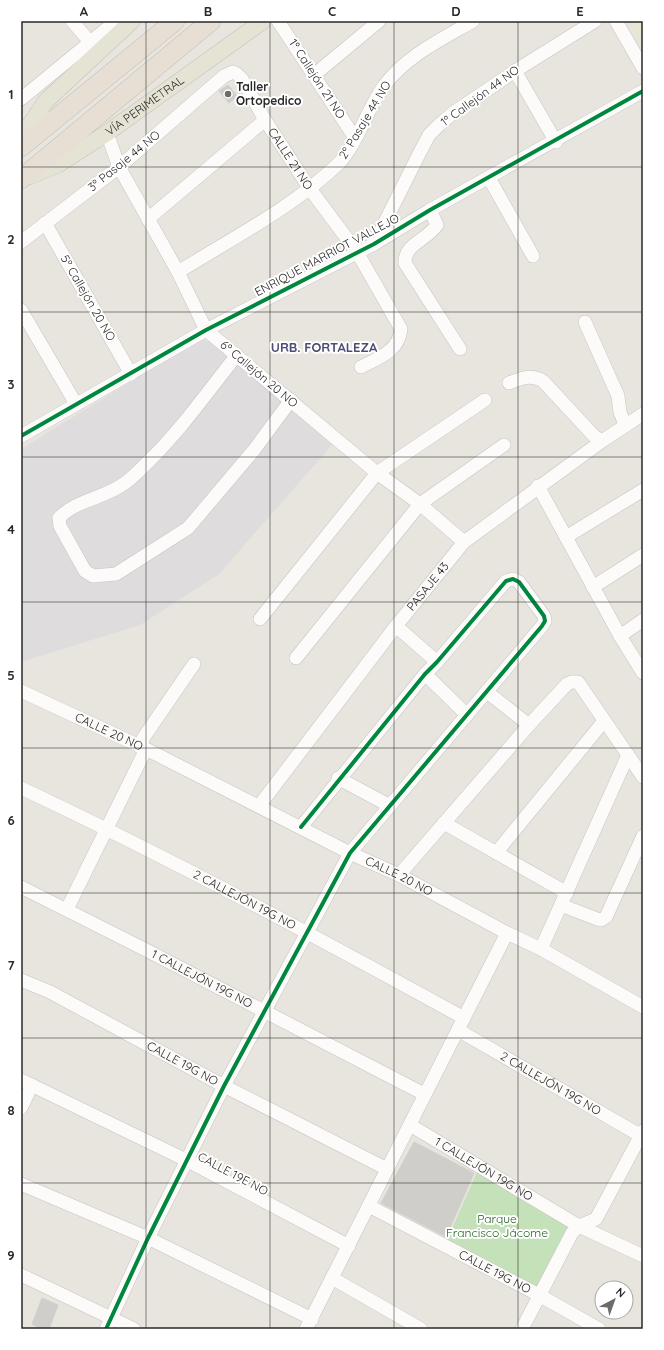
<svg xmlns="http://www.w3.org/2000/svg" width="664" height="1350" font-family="Quicksand,sans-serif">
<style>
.industrial{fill:#dfdcdd}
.education{fill:#eae6d4}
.green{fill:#c4e1b9}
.building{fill:#d0ceca;stroke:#d2d0cb}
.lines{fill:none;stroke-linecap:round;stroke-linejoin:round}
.minor-casing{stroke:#c5c4c4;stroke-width:14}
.major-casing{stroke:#c4c3c0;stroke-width:17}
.highway-casing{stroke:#c4c3c0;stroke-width:20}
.minor{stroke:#fcfbfa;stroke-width:13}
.major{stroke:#e5e3d4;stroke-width:16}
.highway{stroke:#e7dfd4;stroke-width:19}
.cycleway-casing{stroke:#fff;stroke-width:6}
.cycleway{stroke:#00873e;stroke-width:4}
.grid{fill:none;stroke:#292929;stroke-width:1;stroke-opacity:0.55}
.poi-dot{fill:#6c6b68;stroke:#fff;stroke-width:1.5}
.labels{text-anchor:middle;stroke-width:4;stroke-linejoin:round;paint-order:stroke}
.street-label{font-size:12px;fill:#292929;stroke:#fff}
.poi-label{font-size:12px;font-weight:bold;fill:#292929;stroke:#fff;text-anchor:start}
.park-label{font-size:12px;fill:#21621d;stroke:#fff}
.neighbourhood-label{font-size:13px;font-weight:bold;fill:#4c4d77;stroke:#fff}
.neatline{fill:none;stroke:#292929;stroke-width:1.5}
.grid-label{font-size:13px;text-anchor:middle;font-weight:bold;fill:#292929}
</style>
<rect width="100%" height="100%" fill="#e8e5de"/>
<polygon class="industrial" points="202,340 210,341 332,445 219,574 140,625 21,662 21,449 195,342"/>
<polygon class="education" points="628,21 643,21 643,47"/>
<polygon class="green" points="478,1170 572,1225 537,1290 446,1242"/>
<g class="building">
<polygon points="228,85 237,96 229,103 219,91"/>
<polygon points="414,1142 474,1173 446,1237 381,1203"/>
<polygon points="42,1298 58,1305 49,1329 41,1329 32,1324"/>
</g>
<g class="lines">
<defs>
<g id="minor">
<polyline points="72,21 90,42"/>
<polyline points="278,21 355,138"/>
<polyline points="616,21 643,68"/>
<polyline points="515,71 556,142"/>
<polyline points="314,75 379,21"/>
<polyline points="21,99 116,21"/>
<polyline points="107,133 119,167 178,272 206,330 377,473 420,504 464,542"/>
<polyline points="489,178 533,256"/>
<path d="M430 210 437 225C427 240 404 244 405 263L460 349"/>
<polyline points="148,219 265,120"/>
<polyline points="45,223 131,374"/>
<path id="s1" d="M21 242 119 167 224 76 233 72 237 74 242 79 265 120 310 189 357 252 401 329C399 351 380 357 361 367"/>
<polyline points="374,244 419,154 429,135 439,125 453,113 515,71 595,21"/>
<path d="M178 272C231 239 295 206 339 163 356 146 368 108 383 87 406 56 440 40 473 21"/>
<polyline points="21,310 76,404"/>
<polyline points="585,322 618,396 620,412 625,425"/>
<path d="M237 355C208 391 181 430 148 462 141 469 133 477 125 483 105 498 76 500 59 518L60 526 85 571 93 576 116 574 188 528 254 450 291 400"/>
<path d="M509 383C522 378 531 374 543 381L594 436 602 441"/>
<polyline points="21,436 206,330 374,244 430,210 643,91"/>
<polyline points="538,486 620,636 643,673"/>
<polyline points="566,537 643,490"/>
<polyline points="593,587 643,555"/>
<polyline points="260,619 377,473 485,400"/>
<polyline points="396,626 437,662"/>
<polyline points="620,636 643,620"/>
<polyline points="296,658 420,504 504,445"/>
<polyline points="425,674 467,715"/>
<path id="s2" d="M21 691 146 749 350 853 399 875 507 933 541 949 643 1007"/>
<polyline points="487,692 529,725"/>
<polyline points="140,747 144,737 194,664"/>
<polyline points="628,755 643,777"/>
<polyline points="338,778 390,806"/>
<path id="s3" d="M21 788C172 859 318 938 464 1018"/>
<path id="s4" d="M259 806 396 626 464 542 602 441 643 414"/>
<polyline points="444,823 567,893"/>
<polyline points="496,853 604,721"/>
<polyline points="399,875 529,725 567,684 572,682 578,682 628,755 541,949"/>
<path id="s5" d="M21 887 148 951 424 1094"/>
<polyline points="561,905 597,919 601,920 606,917 643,836"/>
<polyline points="67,909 146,749"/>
<path id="s6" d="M21 980 50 992 224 1086 387 1169"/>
<path id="s7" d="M458 1030 643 1137"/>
<polyline points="21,1080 186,1160 349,1246"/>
<polyline points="21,1108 32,1085"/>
<path id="s8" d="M410 1125 579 1226 643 1256"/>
<polyline points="21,1184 148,1238 312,1319"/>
<path id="s9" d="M369 1206 539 1295 599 1329"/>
<polyline points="21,1275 134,1329"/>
<polyline points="332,1278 421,1329"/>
<polyline points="106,1329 148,1238 224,1086 350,853 542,626 545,621 544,616 519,582 513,579 506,581 437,662 425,674 301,827"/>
<polyline points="306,1329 507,933"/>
<polyline points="522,1329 572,1233 579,1226 596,1219 643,1131"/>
</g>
<g id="major">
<polyline points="21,138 46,101 132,21"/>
<path id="s10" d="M30 176 59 164 107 133 263 21"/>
</g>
<g id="highway">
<polyline points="21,147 175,21"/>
<polyline points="21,179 211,21"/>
</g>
</defs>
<use href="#minor" class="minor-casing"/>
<use href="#major" class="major-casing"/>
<use href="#highway" class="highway-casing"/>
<use href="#minor" class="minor"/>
<use href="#major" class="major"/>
<use href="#highway" class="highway"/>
<defs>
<g id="cycleway">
<polyline points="21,436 206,330 374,244 430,210 643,91"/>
<polyline points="106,1329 148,1238 224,1086 350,853 542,626 545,621 544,616 519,582 513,579 506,581 437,662 425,674 301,827"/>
</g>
</defs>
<use href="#cycleway" class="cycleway-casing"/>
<use href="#cycleway" class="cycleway"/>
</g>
<path class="grid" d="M146 21V1329M270 21V1329M394 21V1329M518 21V1329M21 167H643M21 312H643M21 457H643M21 602H643M21 748H643M21 893H643M21 1038H643M21 1183H643"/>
<circle class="poi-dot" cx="228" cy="94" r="4"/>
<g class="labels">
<g class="street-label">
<text transform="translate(317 79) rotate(57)" y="4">1º Callejón 21 NO</text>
<text transform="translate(480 96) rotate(-36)" y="4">1º Callejón 44 NO</text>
<text dy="4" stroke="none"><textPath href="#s10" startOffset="135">VÍA PERIMETRAL</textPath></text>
<text transform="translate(365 120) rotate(-59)" y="4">2º Pasaje 44 NO</text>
<text dy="4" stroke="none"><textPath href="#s1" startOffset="377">CALLE 21 NO</textPath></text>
<text transform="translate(124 161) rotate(-39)" y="4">3º Pasaje 44 NO</text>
<text transform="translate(327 255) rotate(-28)" y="4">ENRIQUE MARRIOT VALLEJO</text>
<text transform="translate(88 298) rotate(60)" y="4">5º Callejón 20 NO</text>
<text transform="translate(259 374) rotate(40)" y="4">6º Callejón 20 NO</text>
<text dy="4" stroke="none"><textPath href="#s4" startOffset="277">PASAJE 43</textPath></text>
<text dy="4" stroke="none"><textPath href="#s2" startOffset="97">CALLE 20 NO</textPath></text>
<text dy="4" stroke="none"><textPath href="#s2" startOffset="421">CALLE 20 NO</textPath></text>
<text dy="4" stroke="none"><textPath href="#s3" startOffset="250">2 CALLEJÓN 19G NO</textPath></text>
<text dy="4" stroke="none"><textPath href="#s5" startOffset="203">1 CALLEJÓN 19G NO</textPath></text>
<text dy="4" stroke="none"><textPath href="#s6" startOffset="182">CALLE 19G NO</textPath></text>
<text dy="4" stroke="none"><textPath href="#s7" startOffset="107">2 CALLEJÓN 19G NO</textPath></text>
<text dy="4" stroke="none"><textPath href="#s8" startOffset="86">1 CALLEJÓN 19G NO</textPath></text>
<text transform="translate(233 1174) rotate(28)" y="4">CALLE 19E NO</text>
<text dy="4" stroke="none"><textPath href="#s9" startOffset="142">CALLE 19G NO</textPath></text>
</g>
<g class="poi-label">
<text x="236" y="91">Taller<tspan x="236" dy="14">Ortopedico</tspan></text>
</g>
<g class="park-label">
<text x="497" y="1223">Parque<tspan x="497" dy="14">Francisco Jácome</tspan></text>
</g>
<g class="neighbourhood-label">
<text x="324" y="352">URB. FORTALEZA</text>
</g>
</g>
<rect width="664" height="1350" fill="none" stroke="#ffffff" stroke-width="44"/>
<g transform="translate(614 1300) rotate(41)"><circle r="19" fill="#ffffff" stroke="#a9a9a9"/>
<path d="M0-3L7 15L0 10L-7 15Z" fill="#6c6b68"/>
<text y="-6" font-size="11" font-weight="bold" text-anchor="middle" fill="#292929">N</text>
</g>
<rect x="22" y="22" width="620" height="1306" class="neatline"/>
<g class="grid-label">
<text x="84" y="16">A</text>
<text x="208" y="16">B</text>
<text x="332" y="16">C</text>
<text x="456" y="16">D</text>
<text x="580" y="16">E</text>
<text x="11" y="99">1</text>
<text x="11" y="244">2</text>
<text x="11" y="389">3</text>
<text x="11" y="534">4</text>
<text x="11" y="680">5</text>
<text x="11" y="825">6</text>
<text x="11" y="970">7</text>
<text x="11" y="1115">8</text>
<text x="11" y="1260">9</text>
</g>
</svg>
